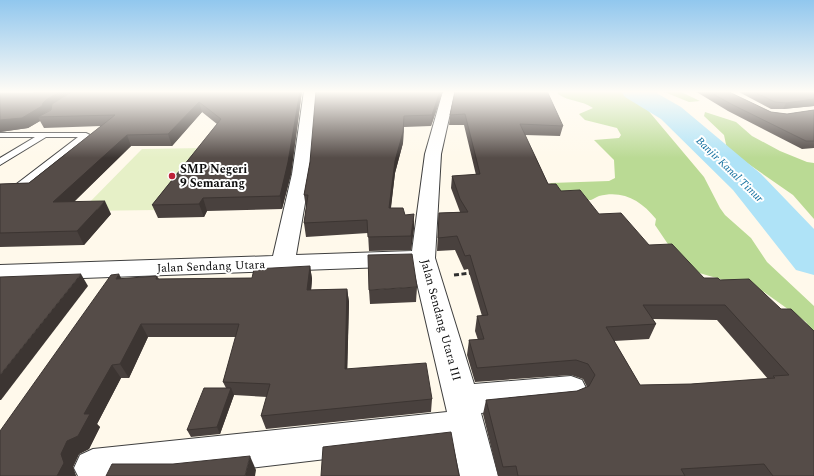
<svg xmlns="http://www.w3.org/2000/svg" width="814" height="476" font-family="Spectral,serif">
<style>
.forest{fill:#bada94}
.pitch{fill:#e6f0c7}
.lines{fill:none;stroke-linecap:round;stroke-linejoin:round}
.river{fill:#afe3f7;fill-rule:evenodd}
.service-casing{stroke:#3f3f3f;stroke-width:2}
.minor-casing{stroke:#3f3f3f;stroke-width:2}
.path{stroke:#2e2e2e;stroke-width:3;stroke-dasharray:5 2.5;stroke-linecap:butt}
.service{fill:#fff;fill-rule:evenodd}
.minor{fill:#fff;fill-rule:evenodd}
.wall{fill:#49413e;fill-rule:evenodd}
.shaded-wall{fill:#3c3532}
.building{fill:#554c48;stroke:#3c3532;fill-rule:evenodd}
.poi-dot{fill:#be2239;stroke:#fff;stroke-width:1.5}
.labels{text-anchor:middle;stroke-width:4;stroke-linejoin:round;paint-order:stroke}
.far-water-label{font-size:11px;font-style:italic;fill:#14709f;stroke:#fff}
.poi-label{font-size:12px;font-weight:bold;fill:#0c0c0c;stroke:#fff;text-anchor:start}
.street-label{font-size:12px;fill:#0c0c0c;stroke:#fff}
</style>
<rect width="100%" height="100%" fill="#fff9eb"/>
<g class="forest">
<path d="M557 91H624L641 102 704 177 720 208 725 215 751 238 767 262 814 306V335L806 322 764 292 696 272 676 256 655 225 656 219C641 201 624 190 599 196 596 197 594 199 591 200 576 201 559 191 546 187L551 183 609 181 615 178 614 160 594 140 619 138 621 135 617 128 585 120 579 114 593 108C582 100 569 102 558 94Z"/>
<polygon points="662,91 679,91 700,101 689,102"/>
<polygon points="705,112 736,122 752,136 780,151 807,162 814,163 814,219 793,195 727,149 724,135 704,116"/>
</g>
<polygon class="pitch" points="203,148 157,210 81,211 142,149"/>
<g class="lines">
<polygon class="river" points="621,91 653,91 681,107 761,174 814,229 814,275 796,270 733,190 661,119 625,97"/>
<defs>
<polygon id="service" points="0,133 86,133 90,135 16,193 0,198 0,192 10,189 78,137 46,137 0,165 0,158 35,137 0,137"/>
<polygon id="minor" points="304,91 316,91 310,174 296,255 412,251 425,154 443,91 455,91 441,154 435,258 474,384 571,376 582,380 587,390 582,400 571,404 481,413 498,476 460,476 453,444 182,476 78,476 74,468 80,455 93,449 447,412 413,266 0,281 0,265 273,256 292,174"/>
</defs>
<use href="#service" class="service-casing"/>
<use href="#minor" class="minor-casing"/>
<polyline class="path" points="454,275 471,273"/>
<use href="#service" class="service"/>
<use href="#minor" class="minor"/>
</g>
<g class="wall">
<polygon points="302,91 291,174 282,209 207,211 204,217 158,218 152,205 217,124 202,112 172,146 131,146 74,202 111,214 84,245 0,247 0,184 29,183 101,126 44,128 40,121 28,128 0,132 0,93"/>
<polygon points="443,91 431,126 404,127 403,143 395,173 391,208 405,215 414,228 411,250 369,251 368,233 306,237 304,223 306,208 304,195 310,162"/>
<path d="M455 91 563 126 560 136 525 135 548 184 561 191 599 214 649 245 704 278 720 280 781 309 814 476H498L483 414 486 400 577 391 587 387 583 379 571 375 475 382 467 355 469 340H478L475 331 477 316H482L468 269 464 270 455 250 437 251 439 213 460 212 451 188 452 176 476 175 464 125H449L450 115ZM653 319 717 320 768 379 691 384 640 385 614 341 649 339 656 324Z"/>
<polygon points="695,91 727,91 771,112 787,114 814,110 814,148 802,149 728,111"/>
<polygon points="737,91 814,91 814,106 783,109 771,109"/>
<polygon points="310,266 312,279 311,290 347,289 349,302 347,369 432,399 431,412 266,429 261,416 267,397 234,395 220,434 191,437 187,430 226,388 223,382 236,337 148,337 129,378 121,378 97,424 100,427 89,449 79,454 73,467 76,476 0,476 122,279 157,276 159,279 252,278"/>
<polygon points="417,287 416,302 370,304 369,290"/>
</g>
<g class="shaded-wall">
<polygon points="61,91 80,91 38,117 40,121 28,128 0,132 0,120 43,103 46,100"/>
<polygon points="300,91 302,91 291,174 282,209 280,196"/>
<polygon points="440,91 443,91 431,126 432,115"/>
<polygon points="814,99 814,106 783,109 786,103"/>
<polygon points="199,102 202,112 172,146 168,134"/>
<polygon points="404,116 403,143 395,173 389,222 389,208 395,161"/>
<polygon points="127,135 131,146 60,215 53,202"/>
<polygon points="203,198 207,211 204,217 199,204"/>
<polygon points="105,201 111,214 84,245 77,231"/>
<polygon points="414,214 414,228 411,250 411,236"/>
<polygon points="310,266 312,279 310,304 307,290"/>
<polygon points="81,274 88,286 1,400 0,400 0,375"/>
<polygon points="119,274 126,287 116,279"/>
<polygon points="347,289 349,302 347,382 345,369"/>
<polygon points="141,324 148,337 129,378 120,364"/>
<polygon points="112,365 121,378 97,424 100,427 89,449 79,454 73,467 76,476 57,476 61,454 67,441"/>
<polygon points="231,388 234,395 220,434 217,427"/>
<polygon points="250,456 256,470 255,476 245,476"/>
</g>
<g class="building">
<polygon points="37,91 61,91 46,100 43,103 42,106 22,118 0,120 0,93 33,93"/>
<polygon points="73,91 300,91 288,162 280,196 203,198 199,204 152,205 221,119 199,102 168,134 127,135 53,202 105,201 77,231 0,233 0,184 29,183 115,115 38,117 51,110 52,104"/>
<polygon points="316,91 440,91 432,115 404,116 403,132 395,161 389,208 403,208 405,215 414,214 411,236 368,237 367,220 304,223 308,195 304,195 310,162"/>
<path d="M455 91H547L563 126 520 124 548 184H556L561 191 580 190 599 214 621 213 649 245 672 244 704 278H718L720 280 749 279 781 309H791L814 331V476H773L764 464 681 469 685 476H518L516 466 503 467 486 400 577 391 589 386 595 375 588 364 576 360 477 368 469 340 484 339 477 316 488 315 470 255 465 256 457 236 438 238 439 213 468 212 460 199 452 176 480 174 465 114 450 115ZM643 305H725L789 375 773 376 775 378 691 384 640 385 606 327 656 324Z"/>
<polygon points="708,91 727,91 771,112 787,114 814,110 814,141 806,141 731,104"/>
<polygon points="752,91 814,91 814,99 786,103 775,102"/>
<polygon points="412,254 417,287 369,290 368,255"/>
<polygon points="310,266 307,290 347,289 345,369 426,363 432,399 261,416 270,384 223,382 239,324 141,324 120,364 112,365 84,414 90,414 78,436 67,441 61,454 64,463 57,476 0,476 0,431 111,275 119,274 116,279 157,276 156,279 252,278 254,269"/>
<polygon points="81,274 0,375 0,277"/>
<polygon points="204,388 231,388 217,427 187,430"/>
<polygon points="451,432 459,476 321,476 323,447"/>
<polygon points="250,456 245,476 106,476 112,464 173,464"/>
</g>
<linearGradient id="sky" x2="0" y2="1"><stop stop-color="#91c7ee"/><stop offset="0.58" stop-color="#fffcf6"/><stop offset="1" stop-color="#fffcf6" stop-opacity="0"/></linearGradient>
<rect width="814" height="158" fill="url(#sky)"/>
<circle class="poi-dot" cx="172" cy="176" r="4"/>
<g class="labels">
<g class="far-water-label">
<text transform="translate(730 169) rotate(44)" y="4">Banjir Kanal Timur</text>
</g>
<g class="poi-label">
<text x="180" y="173">SMP Negeri<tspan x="180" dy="14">9 Semarang</tspan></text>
</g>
<g class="street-label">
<text transform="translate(211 266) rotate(-2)" y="4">Jalan Sendang Utara</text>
<text transform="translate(441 320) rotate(75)" y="4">Jalan Sendang Utara III</text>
</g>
</g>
</svg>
